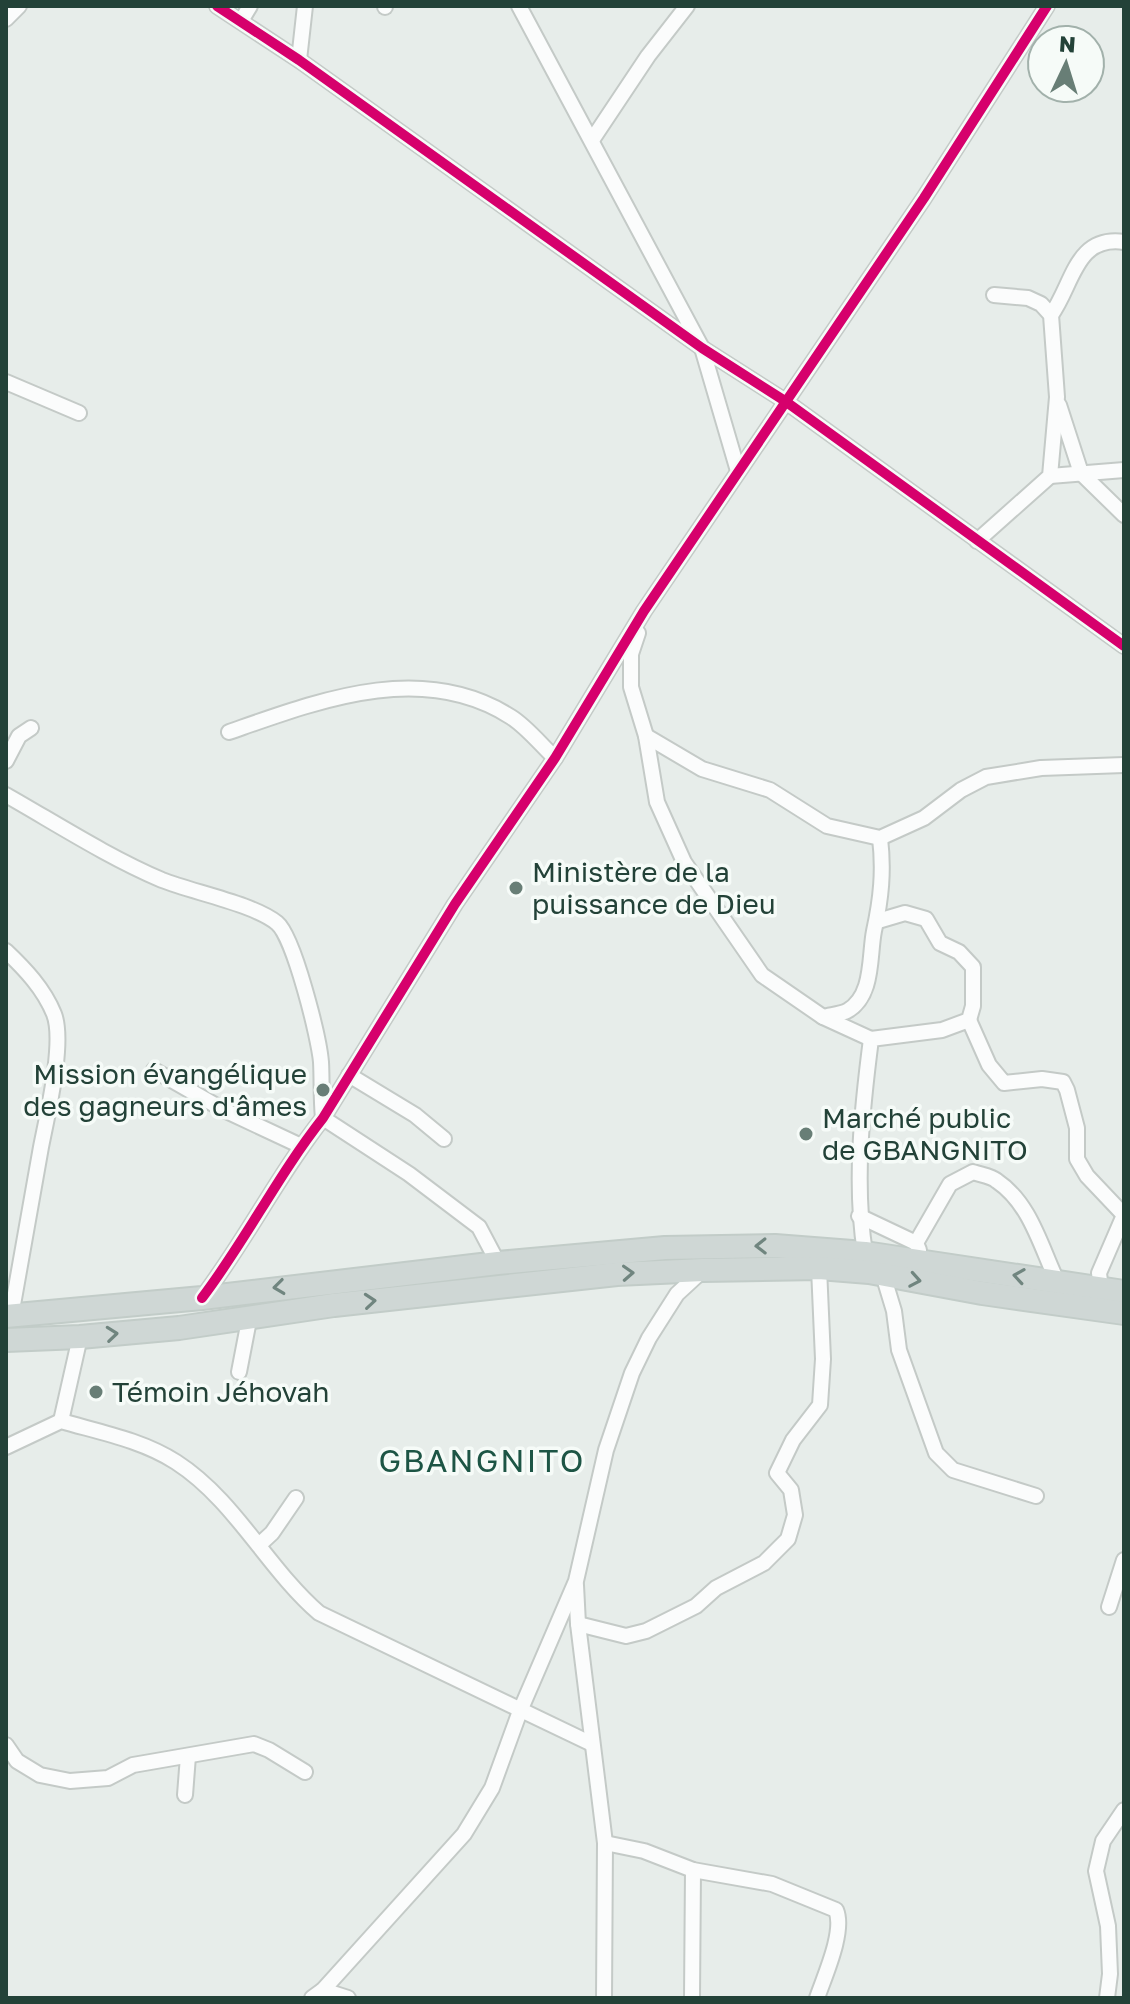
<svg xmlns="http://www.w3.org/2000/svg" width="1130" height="2004" font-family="'Golos Text',sans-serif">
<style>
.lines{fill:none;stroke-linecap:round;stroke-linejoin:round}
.minor-casing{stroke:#c4cac7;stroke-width:18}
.primary-casing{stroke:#c2ccc8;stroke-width:26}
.minor{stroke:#fbfcfc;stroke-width:14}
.primary{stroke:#cfd7d5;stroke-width:22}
.cycleway-casing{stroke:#f6fbf8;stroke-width:15}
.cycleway{stroke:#d6006c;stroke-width:10}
.oneway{stroke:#70857f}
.poi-dot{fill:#687e76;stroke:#f6fbf8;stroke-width:3}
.labels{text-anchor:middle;stroke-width:7;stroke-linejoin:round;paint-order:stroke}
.poi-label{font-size:28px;fill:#234238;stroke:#f6fbf8;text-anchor:start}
.quarter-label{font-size:32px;letter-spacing:2px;fill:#1d5545;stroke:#f6fbf8}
</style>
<rect width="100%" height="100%" fill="#e7edea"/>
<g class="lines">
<defs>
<g id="minor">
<polyline points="217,6 299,60 702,348 785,401 1124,646"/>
<polyline points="519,6 702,348 738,471"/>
<polyline points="385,7 385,6"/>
<polyline points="6,19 19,6"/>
<polyline points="241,21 250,6"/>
<polyline points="299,60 305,6"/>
<polyline points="592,140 648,56 687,6"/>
<path d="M1051 315C1073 285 1075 235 1124 242"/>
<polyline points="6,382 79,413"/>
<polyline points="1059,405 1081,473 1124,515"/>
<polyline points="1050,476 1124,470"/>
<polyline points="977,541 1050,476 1057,397 1051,315 1041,304 1028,298 994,295"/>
<polyline points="638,633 631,654 631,687 646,736 657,802 684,862 762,975 823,1017 871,1039"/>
<path d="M229 732C318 701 422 660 511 717 527 727 541 745 555 758"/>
<polyline points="646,736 702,769 770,790 827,826 880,838 924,818 961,790 986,777 1041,768 1124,765"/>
<polyline points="6,761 19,736 31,728"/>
<path d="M6 795C57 824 108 857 162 880 192 892 254 904 277 923 294 937 319 1038 321 1062 322 1081 321 1099 323 1118L409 1174 479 1227 498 1263"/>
<path d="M6 951C25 969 44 989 54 1014 65 1042 47 1116 41 1147 31 1203 21 1259 11 1316"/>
<path d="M823 1017C830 1015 841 1014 847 1011 874 996 869 956 874 931 881 899 884 871 880 838"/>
<polyline points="969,1020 989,1065 1004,1083 1042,1079 1063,1082 1067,1090 1077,1128 1077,1159 1087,1176 1124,1215"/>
<polyline points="154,1070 222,1109 301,1146"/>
<polyline points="349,1075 415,1115 444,1139"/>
<polyline points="859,1216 916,1243 919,1250"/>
<path d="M916 1243 950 1184 973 1172C981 1175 991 1176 997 1181 1031 1204 1041 1248 1058 1283"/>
<path d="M865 1253C854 1183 862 1109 871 1039L942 1030 969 1020 973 1006V967L959 952 940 943 926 919 905 913 878 921"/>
<polyline points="875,1274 884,1278 894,1311 899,1350 936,1453 953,1470 1036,1496"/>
<polyline points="1101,1289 1099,1273 1124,1215"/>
<path d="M202 1298C246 1240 278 1175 323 1118L455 904 555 758 644 611 924 198 1047 6"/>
<polyline points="239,1372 250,1315"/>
<polyline points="61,1421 80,1337"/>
<path d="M6 1447 61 1421C99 1432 142 1440 176 1462 235 1500 267 1568 319 1613L592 1744"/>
<polyline points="259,1545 272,1533 296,1498"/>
<polyline points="576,1585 578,1624 605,1843 604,1998"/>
<polyline points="1109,1607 1124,1560"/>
<polyline points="578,1624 626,1636 646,1631 696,1606 716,1588 764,1563 788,1539 795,1515 791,1490 777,1473 793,1440 820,1405 823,1359 819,1268"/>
<polyline points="6,1745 17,1761 40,1775 70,1781 108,1778 133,1765 254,1744 269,1750 305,1772"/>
<polyline points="185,1795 188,1756"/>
<path d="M605 1843 644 1851 693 1870 772 1884 836 1910C845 1931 825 1975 817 1998"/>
<polyline points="323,1990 348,1998"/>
<polyline points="692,1997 693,1870"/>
<polyline points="312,1998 323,1990 464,1834 492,1788 520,1711 576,1581 606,1450 632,1373 649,1338 677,1294 703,1270"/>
<polyline points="1107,1998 1110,1974 1108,1926 1096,1871 1103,1841 1124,1810"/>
</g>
<g id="primary">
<polyline points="6,1316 202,1298 498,1263 665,1248 775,1246 865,1253 1124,1292"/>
<polyline points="6,1340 80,1337 179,1328 334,1305 617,1274 703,1270 819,1268 869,1272 982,1293 1124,1313"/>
</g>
</defs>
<use href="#minor" class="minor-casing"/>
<use href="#primary" class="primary-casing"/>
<use href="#minor" class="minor"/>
<use href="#primary" class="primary"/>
<defs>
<g id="cycleway">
<polyline points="217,6 299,60 702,348 785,401 1124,646"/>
<path d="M202 1298C246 1240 278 1175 323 1118L455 904 555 758 644 611 924 198 1047 6"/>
</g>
</defs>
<use href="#cycleway" class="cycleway-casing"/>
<use href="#cycleway" class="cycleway"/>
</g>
<defs><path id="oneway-chevron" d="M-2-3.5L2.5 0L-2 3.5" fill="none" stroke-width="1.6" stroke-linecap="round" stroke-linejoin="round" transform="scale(2)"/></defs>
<g class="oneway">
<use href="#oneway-chevron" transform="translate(761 1246) rotate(179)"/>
<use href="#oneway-chevron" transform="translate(628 1273) rotate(-3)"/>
<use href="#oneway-chevron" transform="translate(1019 1276) rotate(-171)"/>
<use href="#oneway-chevron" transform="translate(915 1280) rotate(10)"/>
<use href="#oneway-chevron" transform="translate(279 1287) rotate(173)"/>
<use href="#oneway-chevron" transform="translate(370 1301) rotate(-5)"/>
<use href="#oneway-chevron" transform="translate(112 1334) rotate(-6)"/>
</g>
<g class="poi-dot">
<circle cx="516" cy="888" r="8"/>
<circle cx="323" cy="1090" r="8"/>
<circle cx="806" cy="1134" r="8"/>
<circle cx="96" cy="1392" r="8"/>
</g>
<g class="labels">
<g class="poi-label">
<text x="532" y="882">Ministère de la<tspan x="532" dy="32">puissance de Dieu</tspan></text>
<text x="307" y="1084" text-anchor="end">Mission évangélique<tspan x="307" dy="32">des gagneurs d'âmes</tspan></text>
<text x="822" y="1128">Marché public<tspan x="822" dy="32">de GBANGNITO</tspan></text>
<text x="112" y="1402">Témoin Jéhovah</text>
</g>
<g class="quarter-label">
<text x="482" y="1472">GBANGNITO</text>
</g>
</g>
<rect width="1130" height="2004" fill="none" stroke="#234238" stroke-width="16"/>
<g transform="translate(1066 64) rotate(4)"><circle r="38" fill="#f6fbf8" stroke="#a2b1ab" stroke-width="2"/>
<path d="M0-6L14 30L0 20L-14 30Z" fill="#687e76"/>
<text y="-12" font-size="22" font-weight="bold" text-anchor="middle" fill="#234238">N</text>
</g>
</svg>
